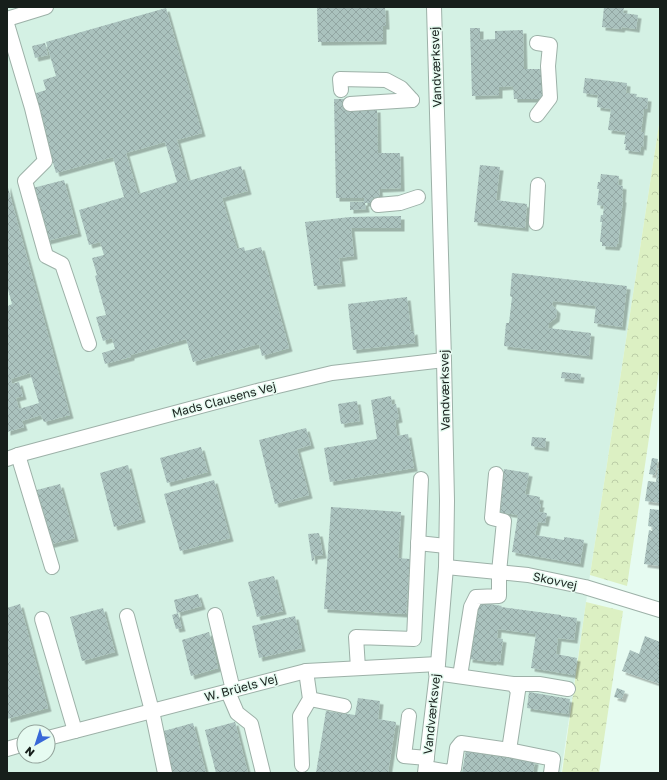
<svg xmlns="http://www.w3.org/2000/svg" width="667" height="780" font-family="'Golos Text',sans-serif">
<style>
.built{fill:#d4f1e4;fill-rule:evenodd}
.forest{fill:url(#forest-crowns)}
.building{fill:url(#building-cross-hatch);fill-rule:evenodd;filter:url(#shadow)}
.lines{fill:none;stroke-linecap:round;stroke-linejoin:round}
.minor-casing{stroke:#9db1a8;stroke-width:16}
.minor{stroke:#fff;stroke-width:14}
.labels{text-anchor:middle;stroke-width:3;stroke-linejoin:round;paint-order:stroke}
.street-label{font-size:12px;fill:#171f1b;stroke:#e6fbf1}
</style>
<defs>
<pattern id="forest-crowns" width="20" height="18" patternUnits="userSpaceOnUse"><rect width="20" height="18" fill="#dcf0c3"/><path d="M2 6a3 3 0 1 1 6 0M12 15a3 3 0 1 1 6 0" fill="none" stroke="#bccda7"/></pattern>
<pattern id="building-cross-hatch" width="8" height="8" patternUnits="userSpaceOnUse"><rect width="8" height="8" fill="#aac2be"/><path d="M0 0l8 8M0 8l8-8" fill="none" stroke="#92a6a3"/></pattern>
<filter id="shadow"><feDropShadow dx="3.5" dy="3.5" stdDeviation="0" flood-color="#0004"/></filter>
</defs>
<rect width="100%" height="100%" fill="#e6fbf1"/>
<path class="built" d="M7 7H660V118L590 575 561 773H7ZM24 732H48V756H24Z"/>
<g class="forest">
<polygon points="660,118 660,364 627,586 590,575"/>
<polygon points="586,602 623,611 599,773 562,773"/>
</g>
<g class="building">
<polygon points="317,7 385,7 386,26 383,26 383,41 318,42"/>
<polygon points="604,7 624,7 623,13 638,15 636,29 622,27 621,29 602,27"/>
<path d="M166 8 202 133 177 140 188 181 241 166 248 191 222 198 237 249 244 247 245 251 261 247 289 348 262 356 259 344 193 362 186 339 131 355V357L105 364 102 353 115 349 112 338 103 341 96 317 106 315 95 276 97 275 92 258 104 255 100 242 89 245 79 210 124 197 113 157 56 173 33 94 46 90 43 80 56 76 46 42ZM165 142 177 182 138 194 126 153Z"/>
<polygon points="470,28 480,28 480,40 495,39 495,31 523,30 524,69 543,69 544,99 514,99 513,86 499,87 499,95 472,96"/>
<polygon points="45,43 48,55 35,58 32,46"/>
<polygon points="585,78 627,83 626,93 637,94 636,97 648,98 647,109 644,109 641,132 644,132 643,147 641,146 640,152 625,150 626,144 624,144 626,132 608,130 611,109 597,107 598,95 583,93"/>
<polygon points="334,99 345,99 345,110 377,109 378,153 400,153 401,188 379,189 380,198 374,198 374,203 365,203 366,209 350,210 350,202 364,202 364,198 336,198"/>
<polygon points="480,165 500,167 496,200 527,204 525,228 474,222"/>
<polygon points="601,174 619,176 618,185 623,186 622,199 623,199 618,244 617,244 616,247 602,246 602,242 600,242 602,222 600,222 601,215 603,215 604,206 597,205 599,189 597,189 598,182 600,182"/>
<polygon points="64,180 78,233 47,241 33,188"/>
<path d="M7 184 70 415 44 422 41 415 22 421 24 427 7 432V308L8 306 12 304 7 286ZM30 373 39 403 19 409 16 398 23 396 19 382 12 384 11 379Z"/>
<polygon points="401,216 401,228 351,228 354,256 339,258 342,283 314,286 305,222 350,217"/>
<polygon points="512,273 627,286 622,327 594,323 596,306 553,301 552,305 557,310 556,318 549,323 548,328 591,333 589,356 504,346 506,323 509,323 512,297 510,296"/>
<polygon points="407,297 411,332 414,331 415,343 353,350 348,304"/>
<polygon points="562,372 581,374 580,380 561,378"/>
<polygon points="391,396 392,405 396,404 399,419 395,420 397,436 408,434 414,468 330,482 324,448 377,439 371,400"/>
<polygon points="357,401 360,421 341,424 338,404"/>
<polygon points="306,428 311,445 297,449 309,495 275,504 259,440"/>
<polygon points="532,437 546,438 545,448 531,446"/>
<polygon points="201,447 208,472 167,483 160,458"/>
<polygon points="652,458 658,459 655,475 649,474"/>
<polygon points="128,465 142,519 114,527 100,473"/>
<polygon points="658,468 660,469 660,503 645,501 648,481 656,482"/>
<polygon points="504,469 529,473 525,494 540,497 539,504 541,504 539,512 547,513 545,523 538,522 535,535 564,540 564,537 584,540 580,564 512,552 518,515 497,512"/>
<polygon points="214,480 230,538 180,551 164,494"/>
<polygon points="60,484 75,538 48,545 33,491"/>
<polygon points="331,507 401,512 398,558 410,559 406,614 324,609"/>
<polygon points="650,509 660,510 660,566 644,564 649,530 652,531 653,527 648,526"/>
<polygon points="319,533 323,555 314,556 314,560 312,561 308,534"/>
<polygon points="274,576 283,611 257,617 248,582"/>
<polygon points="198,594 202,606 177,613 174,600"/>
<polygon points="477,602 502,606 501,607 561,615 561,616 577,618 574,640 558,638 556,654 577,658 574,675 531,668 536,634 498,629 497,638 503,639 500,662 493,661 493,662 469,659"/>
<polygon points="20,604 48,708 7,719 7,608"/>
<polygon points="103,608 115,652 82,661 70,617"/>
<polygon points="178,613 182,628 176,629 172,615"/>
<polygon points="295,616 302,648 259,658 252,626"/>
<polygon points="209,632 218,668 191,676 182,640"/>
<polygon points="645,636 660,642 660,656 658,661 660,662 660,684 622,671 630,650 639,654"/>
<polygon points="617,688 625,691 622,699 614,697"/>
<polygon points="529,692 570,699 568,714 527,708"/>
<polygon points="358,698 380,701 378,719 396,722 388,773 316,773 326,711 355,715"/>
<polygon points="235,722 248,773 216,773 205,730"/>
<polygon points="193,723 206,773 172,773 160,732"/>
<polygon points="466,750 535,761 533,773 462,773"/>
</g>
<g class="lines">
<defs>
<g id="minor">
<polyline points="7,19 46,7"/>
<polyline points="7,24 32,108 45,161 25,181 46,256 62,264 89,344"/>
<polyline points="341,90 340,79 386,80 401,88 412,100"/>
<polyline points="350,104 412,100"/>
<polyline points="537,115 550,98 548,66 550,45 537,43"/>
<polyline points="378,205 400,203 418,197"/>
<polyline points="536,223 538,185"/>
<polyline points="18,455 52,567"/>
<polyline points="7,459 18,455 261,390 332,373 444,360"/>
<polyline points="418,543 446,546"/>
<polyline points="446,567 528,575 585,587 660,610"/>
<polyline points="215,615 233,690"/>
<polyline points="127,616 152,711 165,773"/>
<polyline points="42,619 75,731"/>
<polyline points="358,668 356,637 414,639 421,479"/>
<polyline points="460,676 471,607 476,597 499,596 499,572 504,521 492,518 496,474"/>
<polyline points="513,684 539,684 568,689"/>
<polyline points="228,692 237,713 251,724 263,773"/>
<polyline points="310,699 344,706"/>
<polyline points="409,716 404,756 427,758"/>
<polyline points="48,738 306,671 438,664"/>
<polyline points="7,749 24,744"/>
<polyline points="509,750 553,759 551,773"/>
<polyline points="302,765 300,716 310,699 306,671"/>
<polyline points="426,768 449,772 454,769 457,748 461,743 509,750 518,691 513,684 436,673"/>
<polyline points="425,773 438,664 446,567 447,501 444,360 434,7"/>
</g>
</defs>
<use href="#minor" class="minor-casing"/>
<use href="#minor" class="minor"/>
</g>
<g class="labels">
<g class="street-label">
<text transform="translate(436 67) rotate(-92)" y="4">Vandværksvej</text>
<text transform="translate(445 390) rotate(-91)" y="4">Vandværksvej</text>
<text transform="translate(224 400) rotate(-15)" y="4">Mads Clausens Vej</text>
<text transform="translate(555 581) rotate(12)" y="4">Skovvej</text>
<text transform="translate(241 688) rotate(-15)" y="4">W. Brüels Vej</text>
<text transform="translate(432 714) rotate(-84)" y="4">Vandværksvej</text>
</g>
</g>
<rect width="667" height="780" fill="none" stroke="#171f1b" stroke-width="16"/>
<g transform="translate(36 744) rotate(219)"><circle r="19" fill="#e6fbf1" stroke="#93a39b"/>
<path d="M0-3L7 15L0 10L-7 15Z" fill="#3868d8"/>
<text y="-6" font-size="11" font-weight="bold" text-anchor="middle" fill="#171f1b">N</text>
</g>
</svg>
